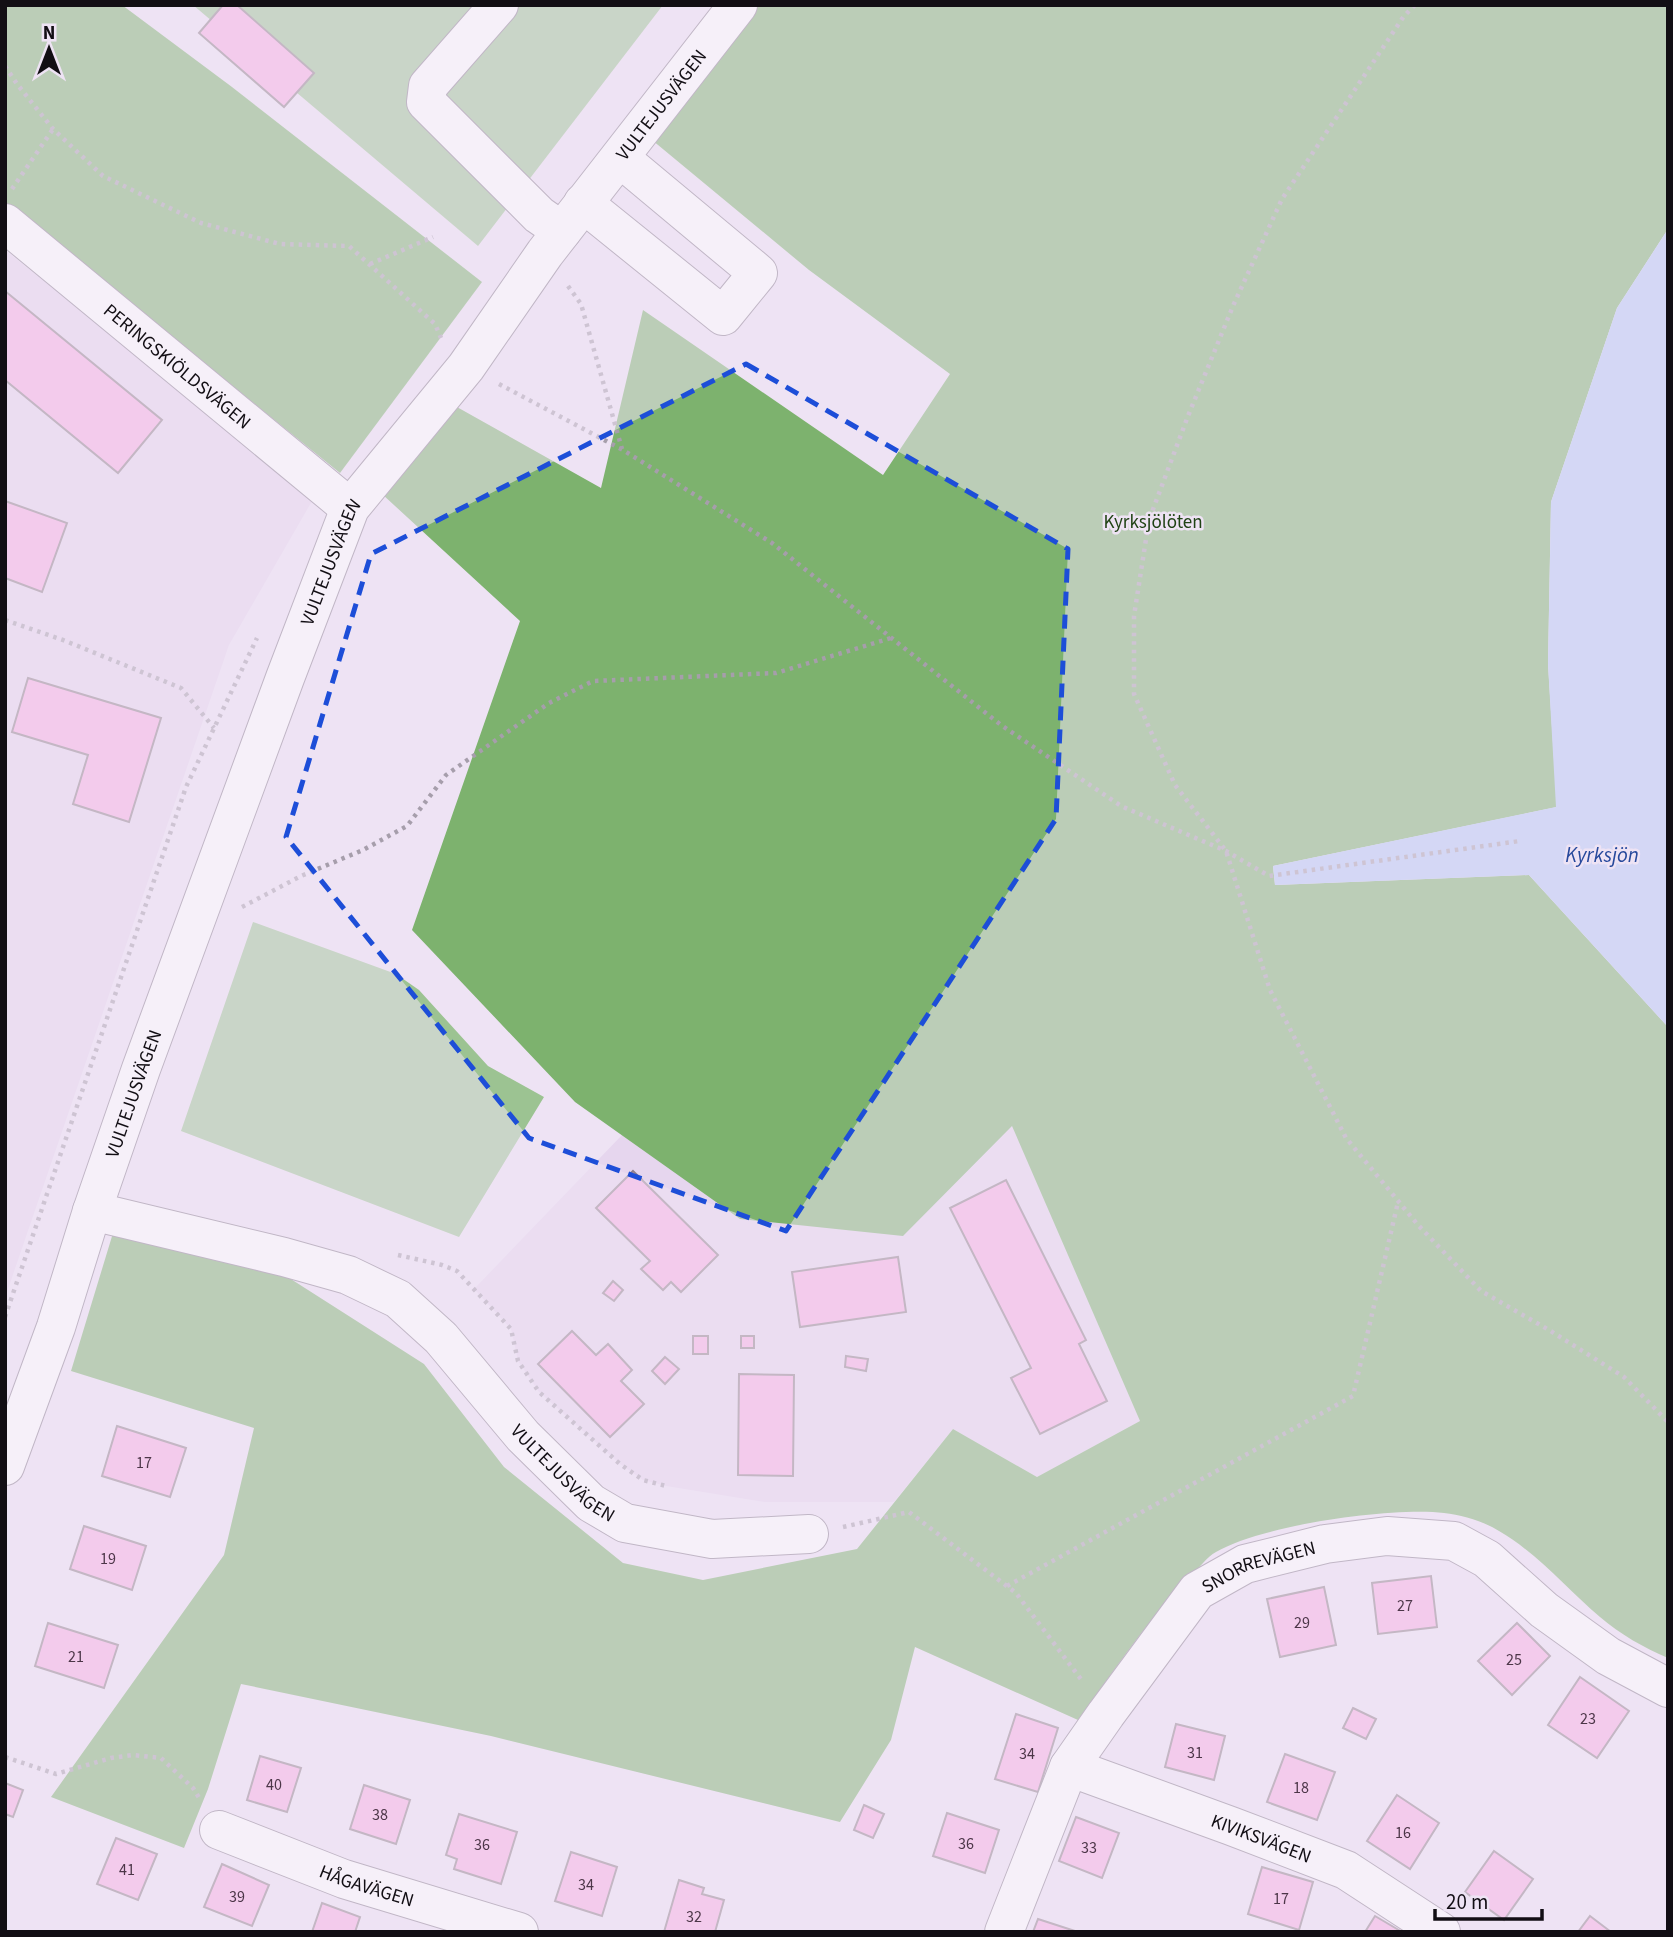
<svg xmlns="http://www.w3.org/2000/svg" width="1673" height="1937" font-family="'Source Sans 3',sans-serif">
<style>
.built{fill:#e6d6ee}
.green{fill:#9cc392}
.forest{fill:#7db26e}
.water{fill:#b3c8f5}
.building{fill:#f9ade2;stroke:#90808b;stroke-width:2}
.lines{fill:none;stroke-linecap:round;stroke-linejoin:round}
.minor-casing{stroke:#8a808f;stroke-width:40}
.path{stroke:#a69eab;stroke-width:4.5;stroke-dasharray:3.5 5;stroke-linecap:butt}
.minor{stroke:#fff;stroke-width:38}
.marked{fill:none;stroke:#1d4ed8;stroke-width:5;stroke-dasharray:14 9;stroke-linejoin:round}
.labels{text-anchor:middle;stroke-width:5;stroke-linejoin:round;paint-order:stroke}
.number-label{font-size:16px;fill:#4c3648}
.street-label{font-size:19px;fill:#120e14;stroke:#eee3f4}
.park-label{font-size:19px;fill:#204315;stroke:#eee3f4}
.water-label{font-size:21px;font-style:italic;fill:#27499c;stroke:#eee3f4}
</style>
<rect width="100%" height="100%" fill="#eee3f4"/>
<g class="built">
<polygon points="5,250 315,496 229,645 5,1298"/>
<polygon points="1012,1125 1140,1421 1037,1477 953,1429 894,1502 764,1502 666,1486 643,1480 620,1464 539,1392 518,1361 511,1329 474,1289 622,1135 740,1219"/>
</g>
<g class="green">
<polygon points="193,5 663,5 478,246"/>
<polygon points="253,922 396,974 419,990 488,1066 544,1097 459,1237 181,1131"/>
</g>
<g class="forest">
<polygon points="5,5 122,5 232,87 482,282 340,473 5,202"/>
<path d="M757 5H1668V229L1617 308 1551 502 1548 664 1557 807 1273 866 1275 885 1529 875 1668 1027V1658C1644 1648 1620 1634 1600 1617 1567 1589 1537 1553 1499 1531 1483 1521 1462 1515 1444 1513 1391 1507 1262 1525 1216 1552 1207 1557 1200 1567 1193 1574 1149 1617 1115 1670 1078 1720L915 1647 891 1740 840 1822 491 1736 241 1684 208 1789 184 1848 51 1797 224 1555 254 1428 71 1371 113 1233 272 1267 424 1364 504 1467 623 1563 703 1580 857 1549 953 1429 1037 1477 1140 1421 1012 1126 903 1236 740 1219 575 1102 412 930 520 621 382 494 448 402 601 488 643 310 883 475 950 374 809 270 652 140Z"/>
</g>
<polygon class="water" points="1668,229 1668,1027 1529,875 1275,885 1273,866 1556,807 1548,664 1551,502 1617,308"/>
<g class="building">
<polygon points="223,5 237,5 314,73 284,107 199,33"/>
<polygon points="5,291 162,420 118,473 5,380"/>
<polygon points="5,501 67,523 42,592 5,578"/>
<polygon points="28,678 161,718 129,822 73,804 88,755 12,732"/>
<polygon points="633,1171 718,1255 681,1292 671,1282 663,1290 641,1269 650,1261 596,1208"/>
<polygon points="1006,1180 1086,1340 1079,1344 1107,1401 1040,1434 1011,1378 1031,1368 950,1208"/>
<polygon points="898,1257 906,1312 800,1327 792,1272"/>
<polygon points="613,1281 623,1290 614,1301 603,1293"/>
<polygon points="572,1331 596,1355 608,1344 632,1370 621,1381 644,1404 610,1437 538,1364"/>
<rect x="693" y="1336" width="15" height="18"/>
<rect x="741" y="1336" width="13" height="12"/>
<polygon points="846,1356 868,1359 866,1371 845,1367"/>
<polygon points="665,1357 679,1369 665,1384 652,1371"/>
<polygon points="739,1374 794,1375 793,1476 738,1475"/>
<polygon points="117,1426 186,1448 170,1497 102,1476"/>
<polygon points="84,1526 146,1546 132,1590 70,1569"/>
<polygon points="1431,1576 1437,1627 1378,1634 1372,1583"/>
<polygon points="1324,1587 1336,1645 1280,1657 1267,1599"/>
<polygon points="48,1623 118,1645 104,1688 35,1666"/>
<polygon points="1517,1623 1550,1656 1512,1695 1478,1661"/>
<polygon points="1580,1677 1629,1711 1597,1758 1548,1725"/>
<polygon points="1353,1708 1376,1719 1366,1739 1343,1728"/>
<polygon points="1016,1714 1058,1728 1038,1792 995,1779"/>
<polygon points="1176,1724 1225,1736 1214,1780 1165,1767"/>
<polygon points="1285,1754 1335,1772 1317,1820 1267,1802"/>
<polygon points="260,1756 301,1768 287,1812 247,1800"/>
<polygon points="5,1783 23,1790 13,1817 5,1814"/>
<polygon points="364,1785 410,1800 396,1844 350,1829"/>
<polygon points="1397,1795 1439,1823 1410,1869 1367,1841"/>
<polygon points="864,1805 884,1814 873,1838 854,1830"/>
<polygon points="947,1813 999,1830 985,1873 933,1856"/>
<polygon points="459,1814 517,1832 501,1884 454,1869 457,1859 446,1855"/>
<polygon points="1076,1817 1119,1833 1102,1878 1059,1861"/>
<polygon points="116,1838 157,1854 138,1900 97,1884"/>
<polygon points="1494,1851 1533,1879 1504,1920 1465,1892"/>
<polygon points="571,1852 617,1867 602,1916 555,1901"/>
<polygon points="222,1864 269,1885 252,1926 204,1907"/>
<polygon points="1262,1867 1313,1882 1299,1930 1248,1914"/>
<polygon points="679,1880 704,1888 702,1894 724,1900 715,1932 664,1932"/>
<polygon points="322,1903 360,1917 355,1932 312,1932"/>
<polygon points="1375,1916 1402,1932 1365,1932"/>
<polygon points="1590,1916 1611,1932 1578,1932"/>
<polygon points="1038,1919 1078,1932 1033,1932"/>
</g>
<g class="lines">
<defs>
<g id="minor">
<polyline points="499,5 428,86 426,102 539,215 562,231"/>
<polyline points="583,203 723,316 758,273 620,158"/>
<path id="s1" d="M5 223 350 508"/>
<path id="s2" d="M92 1211 284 1257 348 1275 398 1299 441 1338 523 1436 591 1503 625 1523 712 1539 809 1534"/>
<path id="s3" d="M5 1466 56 1327 92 1211 141 1069 285 678 350 508 466 367 545 253 738 5"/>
<path id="s4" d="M1069 1767 1231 1826 1346 1870 1441 1932"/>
<path id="s5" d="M219 1830 344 1879 519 1932"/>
<path id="s6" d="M1004 1932 1069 1767 1106 1714 1197 1591 1245 1564 1325 1544 1387 1536 1454 1541 1487 1559 1544 1610 1608 1656 1668 1688"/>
</g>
</defs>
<use href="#minor" class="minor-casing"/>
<g class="path">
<polyline points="1415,5 1404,16 1282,199 1233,306 1188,416 1149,520 1134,616 1134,694 1175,785 1226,851 1270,990 1346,1138 1418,1225 1481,1291 1549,1330 1624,1377 1668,1422"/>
<polyline points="5,66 17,84 53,129 103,176 201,223 280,244 349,246 435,324 441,338"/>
<polyline points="12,189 53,129"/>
<polyline points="370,264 433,237"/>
<polyline points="568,286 581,304 622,449"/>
<polyline points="499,384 623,450 772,543 1001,725 1121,806 1226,851 1269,876 1520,841"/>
<polyline points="5,620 63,640 181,688 214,728"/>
<polyline points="242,907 301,876 363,850 407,826 446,775 549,703 593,681 776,673 891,638"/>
<polyline points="398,1255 442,1265 457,1271 511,1329 518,1361 539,1392 620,1464 643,1480 666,1486"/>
<polyline points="5,1317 186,787 257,638"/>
<polyline points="843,1527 909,1512 1016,1593 1083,1682"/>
<polyline points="1007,1586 1353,1396 1398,1202"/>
<polyline points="5,1757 56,1774 111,1758 133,1755 161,1758 193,1788 201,1801"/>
</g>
<use href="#minor" class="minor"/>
</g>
<path d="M0 0H1673V1937H0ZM746 364 1068 549 1056 819 786 1231 529 1138 286 837 371 554Z" fill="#eee3f4" fill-opacity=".55" fill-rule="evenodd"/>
<path class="marked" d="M746 364 1068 549 1056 819 786 1231 529 1138 286 837 371 554Z"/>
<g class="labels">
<g class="number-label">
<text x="144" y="1468">17</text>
<text x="108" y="1564">19</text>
<text x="1405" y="1611">27</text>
<text x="1302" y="1628">29</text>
<text x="76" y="1662">21</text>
<text x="1514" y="1665">25</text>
<text x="1588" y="1724">23</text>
<text x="1195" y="1758">31</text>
<text x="1027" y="1759">34</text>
<text x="274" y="1790">40</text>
<text x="1301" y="1793">18</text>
<text x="380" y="1820">38</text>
<text x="1403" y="1838">16</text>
<text x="966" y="1849">36</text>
<text x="482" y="1850">36</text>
<text x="1089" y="1853">33</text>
<text x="127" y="1875">41</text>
<text x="586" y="1890">34</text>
<text x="237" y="1902">39</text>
<text x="1281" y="1904">17</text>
<text x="694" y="1922">32</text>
</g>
<g class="street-label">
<text dy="7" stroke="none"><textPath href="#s3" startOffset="1528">VULTEJUSVÄGEN</textPath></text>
<text dy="7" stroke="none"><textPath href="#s1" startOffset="224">PERINGSKIÖLDSVÄGEN</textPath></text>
<text dy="7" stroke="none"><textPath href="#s3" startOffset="961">VULTEJUSVÄGEN</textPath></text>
<text dy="7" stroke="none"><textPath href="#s3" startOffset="394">VULTEJUSVÄGEN</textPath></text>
<text dy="7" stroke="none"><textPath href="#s2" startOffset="560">VULTEJUSVÄGEN</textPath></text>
<text dy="7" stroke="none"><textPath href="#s6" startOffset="462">SNORREVÄGEN</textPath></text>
<text dy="7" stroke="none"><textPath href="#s4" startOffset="205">KIVIKSVÄGEN</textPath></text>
<text dy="7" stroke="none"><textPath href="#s5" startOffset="158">HÅGAVÄGEN</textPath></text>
</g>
<g class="park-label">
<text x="1153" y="528">Kyrksjölöten</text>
</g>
<g class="water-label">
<text x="1602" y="862">Kyrksjön</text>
</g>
</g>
<rect width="1673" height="1937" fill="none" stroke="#120e14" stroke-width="14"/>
<g transform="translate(49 49)" stroke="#eee3f4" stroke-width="5" paint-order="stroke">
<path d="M0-5L12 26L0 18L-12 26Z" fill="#120e14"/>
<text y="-10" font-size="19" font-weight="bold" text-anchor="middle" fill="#120e14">N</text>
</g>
<path d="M1435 1909v10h107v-10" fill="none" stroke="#120e14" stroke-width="3.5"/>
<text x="1446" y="1909" font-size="21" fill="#120e14" stroke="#eee3f4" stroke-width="5" paint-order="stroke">20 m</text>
</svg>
